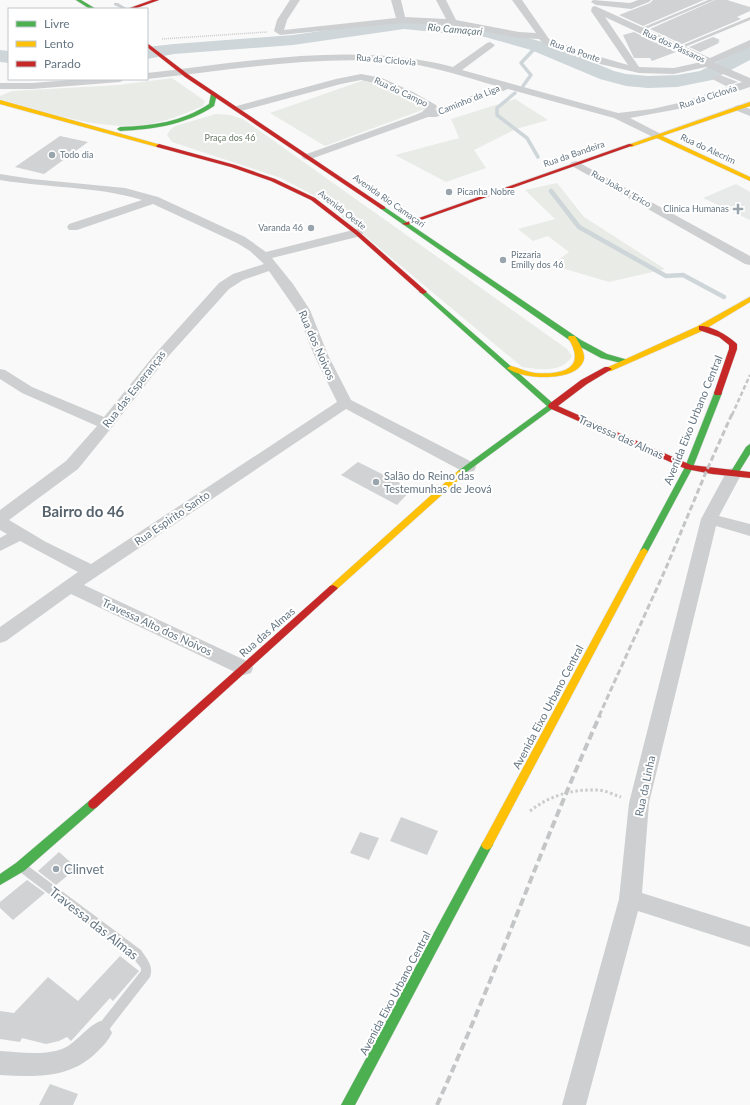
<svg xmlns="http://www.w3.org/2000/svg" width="750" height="1105" font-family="Lato,sans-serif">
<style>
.built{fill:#e8e9e9}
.green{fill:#e8ebe6}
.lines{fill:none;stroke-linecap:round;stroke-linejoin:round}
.stream-far1{stroke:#ced6d9;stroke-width:3.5}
.stream{stroke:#ced6d9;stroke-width:4.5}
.river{fill:#ced6d9;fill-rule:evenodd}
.building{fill:#d0d2d3}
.fast-casing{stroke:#d5d6d7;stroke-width:1}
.slow-casing{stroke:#d5d6d7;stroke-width:1}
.jam-casing{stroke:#d5d6d7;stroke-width:1}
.path-far1{stroke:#cbcccd;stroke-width:1.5;stroke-dasharray:1 1;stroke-linecap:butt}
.path{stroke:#cbcccd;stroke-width:3;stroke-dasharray:2.5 2.5;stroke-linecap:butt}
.lane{fill:#cecfd0;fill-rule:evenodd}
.street{fill:#cecfd0;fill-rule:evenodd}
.fast{fill:#4caf50;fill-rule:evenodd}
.slow{fill:#ffc107;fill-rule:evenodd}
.jam{fill:#c62828;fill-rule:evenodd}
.rail-far2{stroke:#c3c5c6;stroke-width:2.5;stroke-dasharray:4.5 2.5;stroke-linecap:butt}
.rail-far1{stroke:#c3c5c6;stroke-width:3;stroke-dasharray:6 3;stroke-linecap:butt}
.rail{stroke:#c3c5c6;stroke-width:4;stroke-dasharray:8 4;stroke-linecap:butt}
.poi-dot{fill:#99a4ac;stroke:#fff;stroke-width:1.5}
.labels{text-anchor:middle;stroke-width:4;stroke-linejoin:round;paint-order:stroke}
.far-street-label{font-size:9px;fill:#657683;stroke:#fff}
.far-park-label{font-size:9px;fill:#687a64;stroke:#fff}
.far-poi-label{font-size:9px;fill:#657683;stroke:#fff;text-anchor:start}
.far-water-label{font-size:10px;font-style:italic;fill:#60757c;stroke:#fff}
.street-label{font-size:11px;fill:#657683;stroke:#fff}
.poi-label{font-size:11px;fill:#657683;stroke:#fff;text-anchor:start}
.near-poi-label{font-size:13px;fill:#657683;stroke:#fff;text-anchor:start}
.near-street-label{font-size:13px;fill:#657683;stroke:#fff}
.district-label{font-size:15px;font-weight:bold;fill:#57646e;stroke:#fff}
</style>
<rect width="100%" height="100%" fill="#f9f9f9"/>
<polygon class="built" points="736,184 750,192 750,220 703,198"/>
<g class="green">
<path d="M172 78 205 101 203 106C184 114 163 123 142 125 95 130 45 111 0 99V96L12 91 119 85Z"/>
<polygon points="367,79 425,109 325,146 270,113"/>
<polygon points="515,99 548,120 516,129 474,150 486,168 446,182 395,155 459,138 451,119"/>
<path d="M216 114 230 115 243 119 567 349 572 356C562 374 538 369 522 367L322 200 281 178 172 142 167 135 170 130 175 126Z"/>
<polygon points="557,183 584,217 665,269 609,282 552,265 569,252 548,236 533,241 518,229 555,219 525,190"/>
</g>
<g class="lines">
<g class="stream-far1">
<polyline points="523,86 531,75 521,63 537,46"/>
<polyline points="515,93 497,108 497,115 527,138 538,157"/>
</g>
<polyline class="stream" points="551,191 579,227 666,276 683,275 724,297"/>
<g class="river">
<polygon points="404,19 486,27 543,42 614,71 626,74 648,76 677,75 700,71 743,49 750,47 750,60 712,80 677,87 648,88 626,86 600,79 531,50 485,37 404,29 293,45 174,54 147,59 147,47 174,44 293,35"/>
<polygon points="0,50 9,51 9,63 0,62"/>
</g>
</g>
<g class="building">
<polygon points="653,0 704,0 643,26 619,15 650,3"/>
<polygon points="715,0 727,0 750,7 750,11 737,17 741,19 682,44 650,29"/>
<polygon points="634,32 676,52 652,61 650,58 634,58 623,35"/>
<polygon points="713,37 720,40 718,41 720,42 717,43 719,43 700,52 689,47"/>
<polygon points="720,75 738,82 726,86 710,78"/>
<polygon points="60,136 88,142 44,174 15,167"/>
<polygon points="358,462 412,489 397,505 341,475"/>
<polygon points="401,817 438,831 427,855 390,841"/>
<polygon points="360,832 379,838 369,860 350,853"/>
<polygon points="59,852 77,868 56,885 38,871"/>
<polygon points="27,880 45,893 13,920 0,908 0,902"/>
<polygon points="120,956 139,971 113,1001 110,998 71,1041 67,1037 59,1041 46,1044 22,1038 20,1042 0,1039 0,1011 14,1013 48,977 78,1001"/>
<polygon points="50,1084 78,1094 73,1105 39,1105"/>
</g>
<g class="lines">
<defs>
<g id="fast">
<polygon points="76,0 81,0 96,9 90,9"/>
<path d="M214 92 217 94 214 106C185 125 154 129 120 131L117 129 120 127C152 126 182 122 209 104L211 94Z"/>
<polygon points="383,206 581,340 607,354 628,360 629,362 625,364 601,358 575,344 381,209 380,208"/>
<polygon points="423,290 425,291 556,406 461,476 458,475 457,473 458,471 547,406 421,293 419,292"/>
<polygon points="715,391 721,391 722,393 693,467 647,553 641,553 640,551 685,467"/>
<polygon points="750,444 750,454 737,475 734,476 731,475 730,473 746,447"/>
<polygon points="93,799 97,801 98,804 97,807 24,871 0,885 0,874 16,863 89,801"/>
<polygon points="487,840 491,842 493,845 491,848 355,1105 341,1105 483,842"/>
</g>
<g id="slow">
<polygon points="0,100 161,145 162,146 157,147 0,104"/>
<polygon points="750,102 750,106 662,136 750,177 750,181 657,138 631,147 628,145"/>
<polygon points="750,297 750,302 702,331 611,371 608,371 604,369 696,327"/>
<path d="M569 336H575C579 343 585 352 584 359 579 383 521 380 507 368L511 366C519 368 527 372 535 373 561 375 588 369 568 338Z"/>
<polygon points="461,470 464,471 465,473 464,475 336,590 330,590 328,588 330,586 458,471"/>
<polygon points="644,548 648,551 491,848 487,850 483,848 481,845 483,842 640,551"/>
</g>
<g id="jam">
<polygon points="152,0 159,0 134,9 127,9"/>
<polygon points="147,43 189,75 385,207 385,209 381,209 185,77 147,47"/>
<polygon points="159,144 235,165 275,179 315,198 359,232 427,292 423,294 421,293 355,234 311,200 271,181 231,167 157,147 156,146"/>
<polygon points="629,144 634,145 407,225 402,224"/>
<path d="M699 326C711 325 729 336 737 344V349L721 395H715L714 393 729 349V345L719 337 699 330Z"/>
<polygon points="605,367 608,367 612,369 587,384 558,406 691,465 750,472 750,478 712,474 686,469 549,408 548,406 549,404 581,380"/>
<polygon points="333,585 338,588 336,590 97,807 93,809 89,807 88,804 89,801 330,586"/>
</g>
</defs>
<use href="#fast" class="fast-casing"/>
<use href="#slow" class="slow-casing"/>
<use href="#jam" class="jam-casing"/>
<polyline class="path-far1" points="162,39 267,32"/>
<path class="path" d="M530 811C549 796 572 789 597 790 605 790 614 795 621 797"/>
<g class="lane">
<polygon points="708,0 714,0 641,31 637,30"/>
<polygon points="114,3 118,3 128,9 123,9 114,5"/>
<polygon points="750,17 750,20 680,49 676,48"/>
<path d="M24 865 28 866 141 950C147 959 154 966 150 977L104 1036 100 1038 96 1036 94 1032 96 1028 141 971V968L133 958 20 872 19 869 20 866Z"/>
</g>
<g class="street">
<path d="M290 0H300L287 20 284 30 396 18 391 0H401L405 17 446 19 436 0H446L456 20 519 32 536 33 512 0H522L549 39 590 54 628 65 591 11 592 7 595 6 710 58 750 40V47L715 63 750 78V87L689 107 630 118 661 134 662 136 661 138 657 139 614 118 508 89 436 117H428L308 160 304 159 302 157 304 155 415 115 422 112 426 108 405 96 375 83 361 80 341 84 237 112 232 109 233 107 336 79 361 74 382 78 413 92 436 105 437 107 435 110 497 86C467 78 437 67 405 63 320 54 232 70 147 79V73C245 62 356 41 453 67L487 43 490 42 495 45 493 47 462 70 618 113 652 109 683 102 742 82 706 67 674 74 639 73 600 64 551 47 543 43 539 39 519 38 452 25 401 23 280 35 274 31 277 20ZM605 17 701 62 674 68 639 67Z"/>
<polygon points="593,0 630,3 638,0 651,0 649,2 631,9 596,5 591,2"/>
<polygon points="82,79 125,79 120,82 32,89 0,89 0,83 32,83"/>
<polygon points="739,105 750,109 750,116 735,110 734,108 735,106"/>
<polygon points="576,161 750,256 750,265 745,264 572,166 570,164 572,162"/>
<path d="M0 174 32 179 125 188 158 197 245 237 266 252 357 229 361 230 363 233 361 236 272 258 293 284 310 310 328 355 351 400 474 463 476 467 474 471 468 472 462 471 346 409 84 585 251 663 253 668 251 673 244 675 237 673 71 594 6 641 0 643V627L78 572 20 541 0 551V538L7 534 0 530V510L66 461 97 426 22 393 0 379V369L5 370 32 387 104 417 155 354 219 283 233 274 264 264 250 251 237 243 153 204 77 230H69L67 227 69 224 142 200C97 186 47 188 0 180ZM269 271 296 310 314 355 337 402 91 564 46 542 9 520 78 469 112 427 165 360 229 289 243 280Z"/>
<polygon points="734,468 740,469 742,473 719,516 750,524 750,536 716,526 649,803 642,893 750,927 750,947 638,911 586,1105 562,1105 619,899 629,803 701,519 728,469"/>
<path d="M100 1021 108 1025 112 1033C108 1041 103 1046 97 1052 70 1079 35 1077 0 1075V1051C21 1052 49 1057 68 1046 80 1038 87 1027 100 1021Z"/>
</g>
<use href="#fast" class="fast"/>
<use href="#slow" class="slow"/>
<use href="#jam" class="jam"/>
<polyline class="rail-far2" points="732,415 750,375"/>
<polyline class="rail-far1" points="599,716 666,568 706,472 732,414"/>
<path class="rail" d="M437 1105C495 977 542 844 600 715"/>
</g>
<g class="poi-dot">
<circle cx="52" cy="155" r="4"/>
<circle cx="449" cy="192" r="4"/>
<path d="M736 203h4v4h4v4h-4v4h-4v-4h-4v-4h4z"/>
<circle cx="311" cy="228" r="4"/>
<circle cx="503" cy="260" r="4"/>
<circle cx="376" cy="482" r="4"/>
<circle cx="56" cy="869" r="4"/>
</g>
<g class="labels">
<g class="far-street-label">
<text transform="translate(674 46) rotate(25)" y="3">Rua dos Pássaros</text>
<text transform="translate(575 51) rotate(19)" y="3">Rua da Ponte</text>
<text transform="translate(386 60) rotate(5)" y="3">Rua da Ciclovia</text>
<text transform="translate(401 92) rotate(25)" y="3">Rua do Campo</text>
<text transform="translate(708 97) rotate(-18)" y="3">Rua da Ciclovia</text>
<text transform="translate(469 100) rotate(-22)" y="3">Caminho da Liga</text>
<text transform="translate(708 149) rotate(25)" y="3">Rua do Alecrim</text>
<text transform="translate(574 154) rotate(-19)" y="3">Rua da Bandeira</text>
<text transform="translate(621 189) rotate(29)" y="3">Rua João d 'Erico</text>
<text transform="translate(389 201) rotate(35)" y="3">Avenida Rio Camaçari</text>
<text transform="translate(342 210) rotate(38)" y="3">Avenida Oeste</text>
</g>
<g class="far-park-label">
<text x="230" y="141">Praça dos 46</text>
</g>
<g class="far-poi-label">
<text x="60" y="158">Todo dia</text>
<text x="457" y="195">Picanha Nobre</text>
<text x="729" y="212" text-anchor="end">Clinica Humanas</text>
<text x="303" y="231" text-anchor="end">Varanda 46</text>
<text x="511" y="258">Pizzaria<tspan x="511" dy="10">Emilly dos 46</tspan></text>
</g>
<g class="far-water-label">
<text transform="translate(455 29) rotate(5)" y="4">Rio Camaçari</text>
</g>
<g class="street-label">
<text transform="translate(317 345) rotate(66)" y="4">Rua dos Noivos</text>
<text transform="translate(134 389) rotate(-52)" y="4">Rua das Esperanças</text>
<text transform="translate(693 420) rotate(-68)" y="4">Avenida Eixo Urbano Central</text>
<text transform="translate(621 437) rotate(24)" y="4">Travessa das Almas</text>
<text transform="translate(172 518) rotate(-34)" y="4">Rua Espirito Santo</text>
<text transform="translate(157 627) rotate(25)" y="4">Travessa Alto dos Noivos</text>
<text transform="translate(267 632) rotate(-41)" y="4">Rua das Almas</text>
<text transform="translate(548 707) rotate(-62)" y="4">Avenida Eixo Urbano Central</text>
<text transform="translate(645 786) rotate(-78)" y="4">Rua da Linha</text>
<text transform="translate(395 993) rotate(-62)" y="4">Avenida Eixo Urbano Central</text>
</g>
<g class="poi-label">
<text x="384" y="480">Salão do Reino das<tspan x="384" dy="13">Testemunhas de Jeová</tspan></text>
</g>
<g class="near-poi-label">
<text x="64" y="874">Clinvet</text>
</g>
<g class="near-street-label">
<text transform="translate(94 923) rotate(38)" y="5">Travessa das Almas</text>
</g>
<g class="district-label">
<text x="83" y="517">Bairro do 46</text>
</g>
</g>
<rect x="8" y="8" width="140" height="72" fill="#ffffff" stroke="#c1c8cd"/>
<rect x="16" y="21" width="20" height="6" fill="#4caf50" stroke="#c1c8cd"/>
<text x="44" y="28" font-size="12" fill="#657683">Livre</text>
<rect x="16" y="41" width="20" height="6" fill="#ffc107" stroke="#c1c8cd"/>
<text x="44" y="48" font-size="12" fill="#657683">Lento</text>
<rect x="16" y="61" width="20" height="6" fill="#c62828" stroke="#c1c8cd"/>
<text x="44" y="68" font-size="12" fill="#657683">Parado</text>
</svg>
